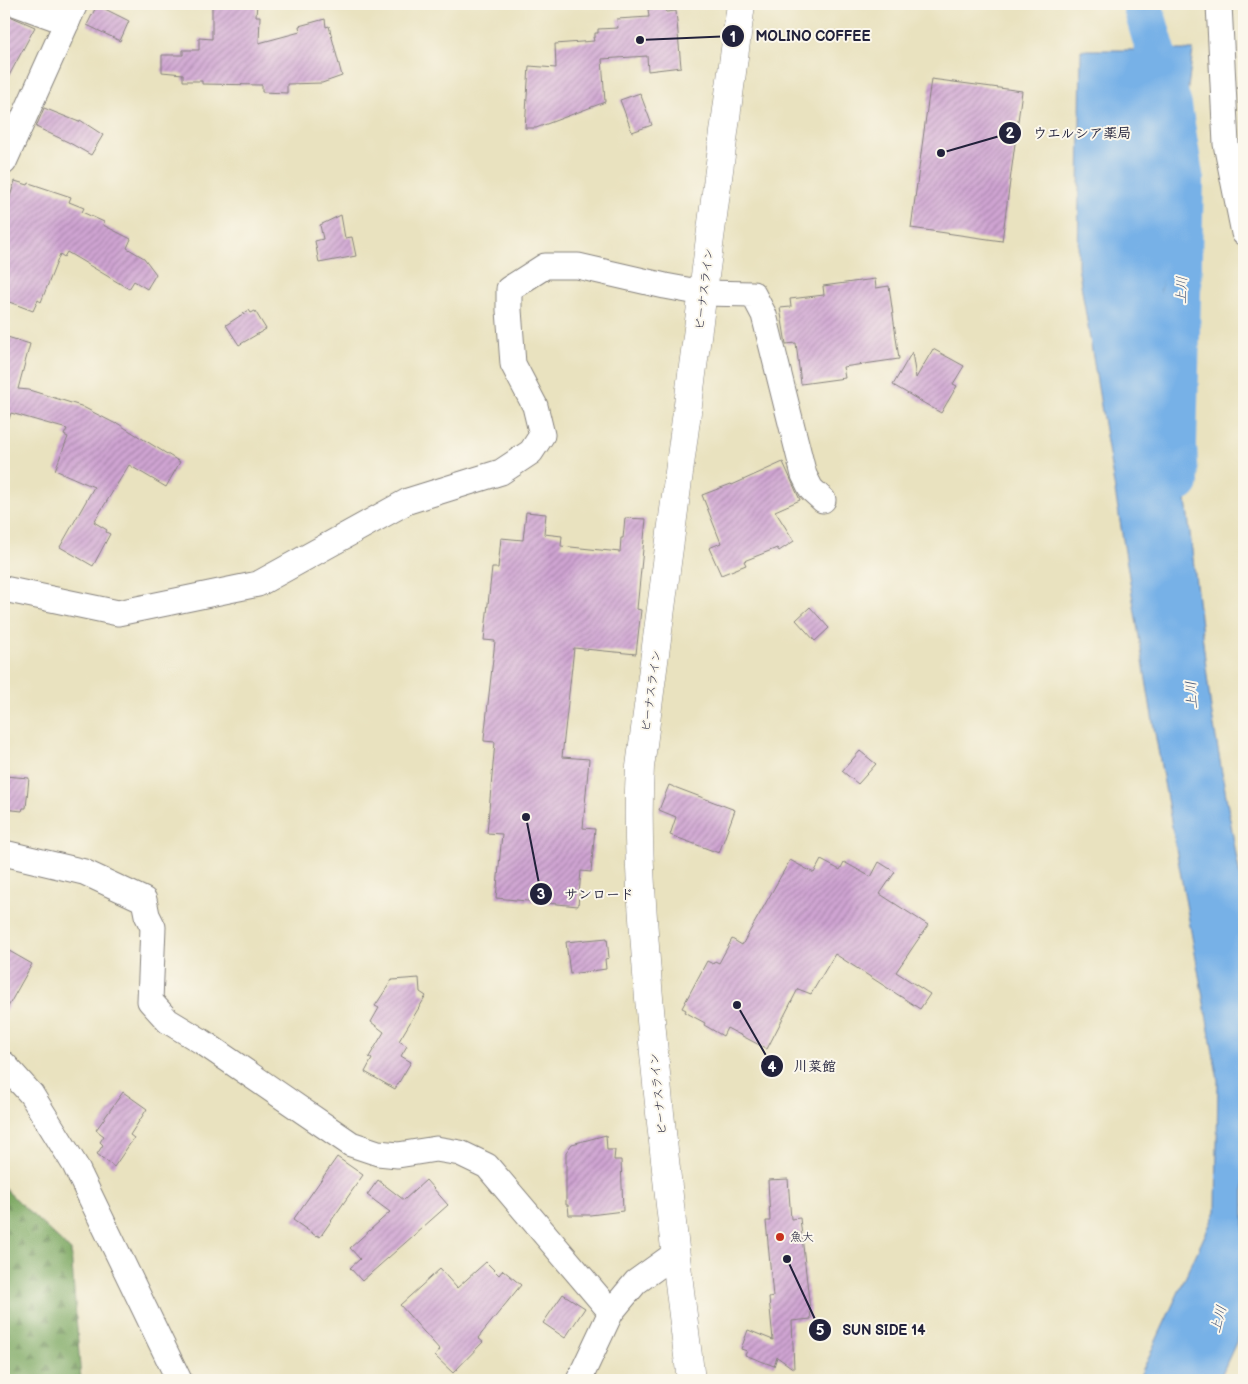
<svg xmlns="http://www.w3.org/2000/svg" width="1248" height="1384" font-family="'Balsamiq Sans','Klee One',sans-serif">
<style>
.forest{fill:url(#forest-firs);stroke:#4e644e}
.water{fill:#77b1e7;stroke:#4c6a91}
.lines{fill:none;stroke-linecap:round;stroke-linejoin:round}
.river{stroke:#77b1e7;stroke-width:40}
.building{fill:url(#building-hatch)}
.minor-casing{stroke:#86827d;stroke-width:27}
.major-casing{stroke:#86827d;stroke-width:29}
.minor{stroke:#fff;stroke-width:25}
.major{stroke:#fff;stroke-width:28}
.poi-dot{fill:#c8321e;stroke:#fbf7ec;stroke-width:2}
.labels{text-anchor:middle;stroke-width:4;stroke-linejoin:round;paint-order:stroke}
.street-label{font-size:12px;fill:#22223b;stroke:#fbf7ec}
.poi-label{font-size:12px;fill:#22223b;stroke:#fbf7ec;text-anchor:start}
.water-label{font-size:14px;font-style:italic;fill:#405477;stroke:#fbf7ec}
.leader{fill:none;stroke:#22223b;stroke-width:2}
.callout-dot{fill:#22223b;stroke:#fbf7ec;stroke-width:2}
.mark-label{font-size:15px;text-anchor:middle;font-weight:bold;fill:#fff}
.callout-label{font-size:14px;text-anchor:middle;font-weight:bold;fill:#22223b;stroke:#fbf7ec;stroke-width:4;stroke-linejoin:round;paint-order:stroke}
</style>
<defs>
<pattern id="forest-firs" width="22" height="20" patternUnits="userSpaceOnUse" patternTransform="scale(1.25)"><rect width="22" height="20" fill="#7aa760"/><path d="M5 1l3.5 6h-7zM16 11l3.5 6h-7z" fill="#648850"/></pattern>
<pattern id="building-hatch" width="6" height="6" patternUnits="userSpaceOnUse" patternTransform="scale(1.25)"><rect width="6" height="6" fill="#cfa4d2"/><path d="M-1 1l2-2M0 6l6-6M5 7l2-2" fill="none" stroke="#a885ac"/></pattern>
</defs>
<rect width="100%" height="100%" fill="#fbf7ec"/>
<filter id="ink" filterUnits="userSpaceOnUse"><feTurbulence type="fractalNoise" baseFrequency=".02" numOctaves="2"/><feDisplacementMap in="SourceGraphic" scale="10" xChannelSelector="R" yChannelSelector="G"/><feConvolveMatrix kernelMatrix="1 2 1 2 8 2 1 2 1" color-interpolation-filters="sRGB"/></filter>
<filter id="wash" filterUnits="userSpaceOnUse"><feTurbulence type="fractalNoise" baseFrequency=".0096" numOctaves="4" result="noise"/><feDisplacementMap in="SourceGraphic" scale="20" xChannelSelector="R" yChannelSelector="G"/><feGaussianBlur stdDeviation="1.12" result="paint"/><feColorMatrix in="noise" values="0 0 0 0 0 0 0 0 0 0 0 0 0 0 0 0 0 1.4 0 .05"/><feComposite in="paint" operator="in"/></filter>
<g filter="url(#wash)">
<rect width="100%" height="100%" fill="#e9e2bf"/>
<polygon class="forest" points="4,1188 71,1251 81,1380 4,1380"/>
<polygon class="water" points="1081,50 1193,50 1161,290 1211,709 1244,900 1244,1325 1219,1380 1138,1380 1216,1211 1218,1080 1153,722 1078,266"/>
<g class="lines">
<polyline class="river" points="1142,4 1172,106 1184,181 1177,445 1179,482"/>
</g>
<g id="blocks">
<g class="building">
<polygon points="212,4 257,4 256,16 260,16 259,43 300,32 299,26 325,19 326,27 329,26 342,76 322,83 287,84 287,93 262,92 262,85 202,84 202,81 183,81 183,74 162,72 162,55 183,55 183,50 199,50 199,38 212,39"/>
<polygon points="97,5 129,21 120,41 87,25"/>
<polygon points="666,8 666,12 676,11 681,67 648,71 647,56 602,59 605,102 536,128 525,128 529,66 556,68 555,44 594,41 593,37 595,37 595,33 598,33 598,29 618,28 617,19 649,17 648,9"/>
<polygon points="4,10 12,17 35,27 4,85"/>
<polygon points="931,79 1022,91 1002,241 911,228"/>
<polygon points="640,93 652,125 632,132 620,100"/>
<polygon points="44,108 79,122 80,120 103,135 91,155 68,142 36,127"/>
<polygon points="15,181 28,185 29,183 71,197 69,202 84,208 82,212 104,222 103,225 131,239 127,248 144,258 156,274 147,289 134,281 129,289 67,252 64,257 60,254 41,302 38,300 33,311 4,300 4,215"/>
<polygon points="341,215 345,238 352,237 356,256 319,263 315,241 323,239 320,225"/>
<polygon points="875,279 876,288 889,286 899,359 843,367 845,378 801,384 796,343 786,344 780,308 791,307 790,299 824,295 823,286"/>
<polygon points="249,310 251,313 255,311 266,329 239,345 226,325"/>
<polygon points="4,336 30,344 18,389 29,390 81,406 116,424 117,423 180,462 166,487 129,465 94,522 107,530 106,532 110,534 93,566 60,547 94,487 55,470 68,437 64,435 67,429 11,413 9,419 4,419"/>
<polygon points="933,349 964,366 953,384 957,386 941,413 893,385 912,352 916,378"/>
<polygon points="783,462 800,500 775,511 794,541 779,551 777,548 744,561 746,565 721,575 709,548 721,543 702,495 731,484 732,485"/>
<polygon points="526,512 546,514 544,534 562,536 561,546 620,552 621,538 623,538 625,518 646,519 637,609 641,610 636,654 574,648 562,757 589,759 583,828 595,829 591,872 581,871 578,906 496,898 502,834 487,833 495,742 484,741 484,739 495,641 484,640 492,568 498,568 501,538 523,540"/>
<polygon points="810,607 829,628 815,641 796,620"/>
<polygon points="860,751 876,764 858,784 842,771"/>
<polygon points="4,776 29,778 26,808 23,808 22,811 4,809"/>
<polygon points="669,785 735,810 719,853 670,835 676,817 659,810"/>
<polygon points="790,860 814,873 821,860 840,870 844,862 871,877 879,862 895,872 880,894 928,925 896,972 930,994 920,1009 835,954 811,994 798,989 767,1049 727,1028 723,1036 704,1025 705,1023 685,1012 686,1010 682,1008 707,961 713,964 715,961 719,963 732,939 742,945"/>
<polygon points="607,938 609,958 605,959 606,969 570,974 566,942"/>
<polygon points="4,948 32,964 4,1014"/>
<polygon points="419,978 420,992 426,996 399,1041 407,1046 401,1056 411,1062 395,1089 365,1072 372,1059 369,1057 384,1032 371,1022 379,1008 375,1006 392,980"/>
<polygon points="123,1092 147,1109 130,1135 134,1138 114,1167 97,1154 103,1145 100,1142 104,1136 96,1130"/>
<polygon points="606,1135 607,1150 615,1150 614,1160 621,1160 623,1211 590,1215 569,1215 568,1205 566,1205 566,1152 572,1144"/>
<polygon points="337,1157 363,1175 320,1237 317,1235 316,1236 293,1220"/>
<polygon points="788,1179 791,1219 800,1218 811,1319 792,1321 794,1369 777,1357 774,1366 745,1355 747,1351 741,1349 748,1330 773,1340 769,1298 773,1297 766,1221 770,1221 768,1180"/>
<polygon points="378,1180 404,1200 426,1180 448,1205 362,1281 350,1268 360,1259 350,1248 390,1212 367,1195"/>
<polygon points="486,1262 499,1275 503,1270 521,1285 478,1338 483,1342 453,1373 435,1356 440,1350 400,1305 440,1269 457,1288"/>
<polygon points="563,1294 585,1308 565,1338 543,1323"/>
</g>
</g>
</g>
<g filter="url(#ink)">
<use href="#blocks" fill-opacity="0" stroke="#86827d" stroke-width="1"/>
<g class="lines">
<defs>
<g id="minor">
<polyline points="17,4 67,22"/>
<polyline points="1219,4 1226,144 1244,233"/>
<polyline points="4,162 75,4"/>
<polyline points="4,589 118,613 258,584 408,501 501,472 531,452 542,435 535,406 513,364 509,310 509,289 545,266 578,266 665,286 703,293 753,294 764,315 804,475 811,489 823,500"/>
<polyline points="4,853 84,872 144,900 147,915 153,927 150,1001 168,1021 201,1041 351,1144 378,1153 398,1155 436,1149 460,1153 487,1166 611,1312"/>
<polyline points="4,1064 31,1094 75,1165 179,1380"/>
<polyline points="579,1380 611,1312 636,1282 675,1254"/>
</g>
<path id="major" d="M691 1380C674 1245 658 1110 647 974 642 905 636 836 640 767L741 4"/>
</defs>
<use href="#minor" class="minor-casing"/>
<use href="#major" class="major-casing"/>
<use href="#minor" class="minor"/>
<use href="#major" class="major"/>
</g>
</g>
<circle class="poi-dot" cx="780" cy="1237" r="5"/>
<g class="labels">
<g class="street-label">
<text transform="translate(704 289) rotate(-83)" y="4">ビーナスライン</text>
<text transform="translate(651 691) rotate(-82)" y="4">ビーナスライン</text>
<text transform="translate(658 1094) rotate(-96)" y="4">ビーナスライン</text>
</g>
<g class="poi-label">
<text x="790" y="1241">魚大</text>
</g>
<g class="water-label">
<text transform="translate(1181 290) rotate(-88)" y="5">上川</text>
<text transform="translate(1191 695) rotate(-93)" y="5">上川</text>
<text transform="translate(1218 1319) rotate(-75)" y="5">上川</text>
</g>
</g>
<path class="leader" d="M640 40L733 36M941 153L1010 133M526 817L541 894M737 1005L772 1066M787 1259L820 1330"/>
<g class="callout-dot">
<circle cx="640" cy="40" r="5"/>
<circle cx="941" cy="153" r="5"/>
<circle cx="526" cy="817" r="5"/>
<circle cx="737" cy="1005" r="5"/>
<circle cx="787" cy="1259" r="5"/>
<circle cx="733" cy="36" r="12"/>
<circle cx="1010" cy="133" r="12"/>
<circle cx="541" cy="894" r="12"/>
<circle cx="772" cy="1066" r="12"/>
<circle cx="820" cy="1330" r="12"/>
</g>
<g class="mark-label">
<text x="733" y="42">1</text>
<text x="1010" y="138">2</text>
<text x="541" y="899">3</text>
<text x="772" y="1072">4</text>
<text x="820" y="1335">5</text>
</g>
<g class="callout-label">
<text x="813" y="41">MOLINO COFFEE</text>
<text x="1082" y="138">ウエルシア薬局</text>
<text x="599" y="899">サンロード</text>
<text x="815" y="1071">川菜館</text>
<text x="884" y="1335">SUN SIDE 14</text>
</g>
<rect width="1248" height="1384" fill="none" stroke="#fbf7ec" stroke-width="20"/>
</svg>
